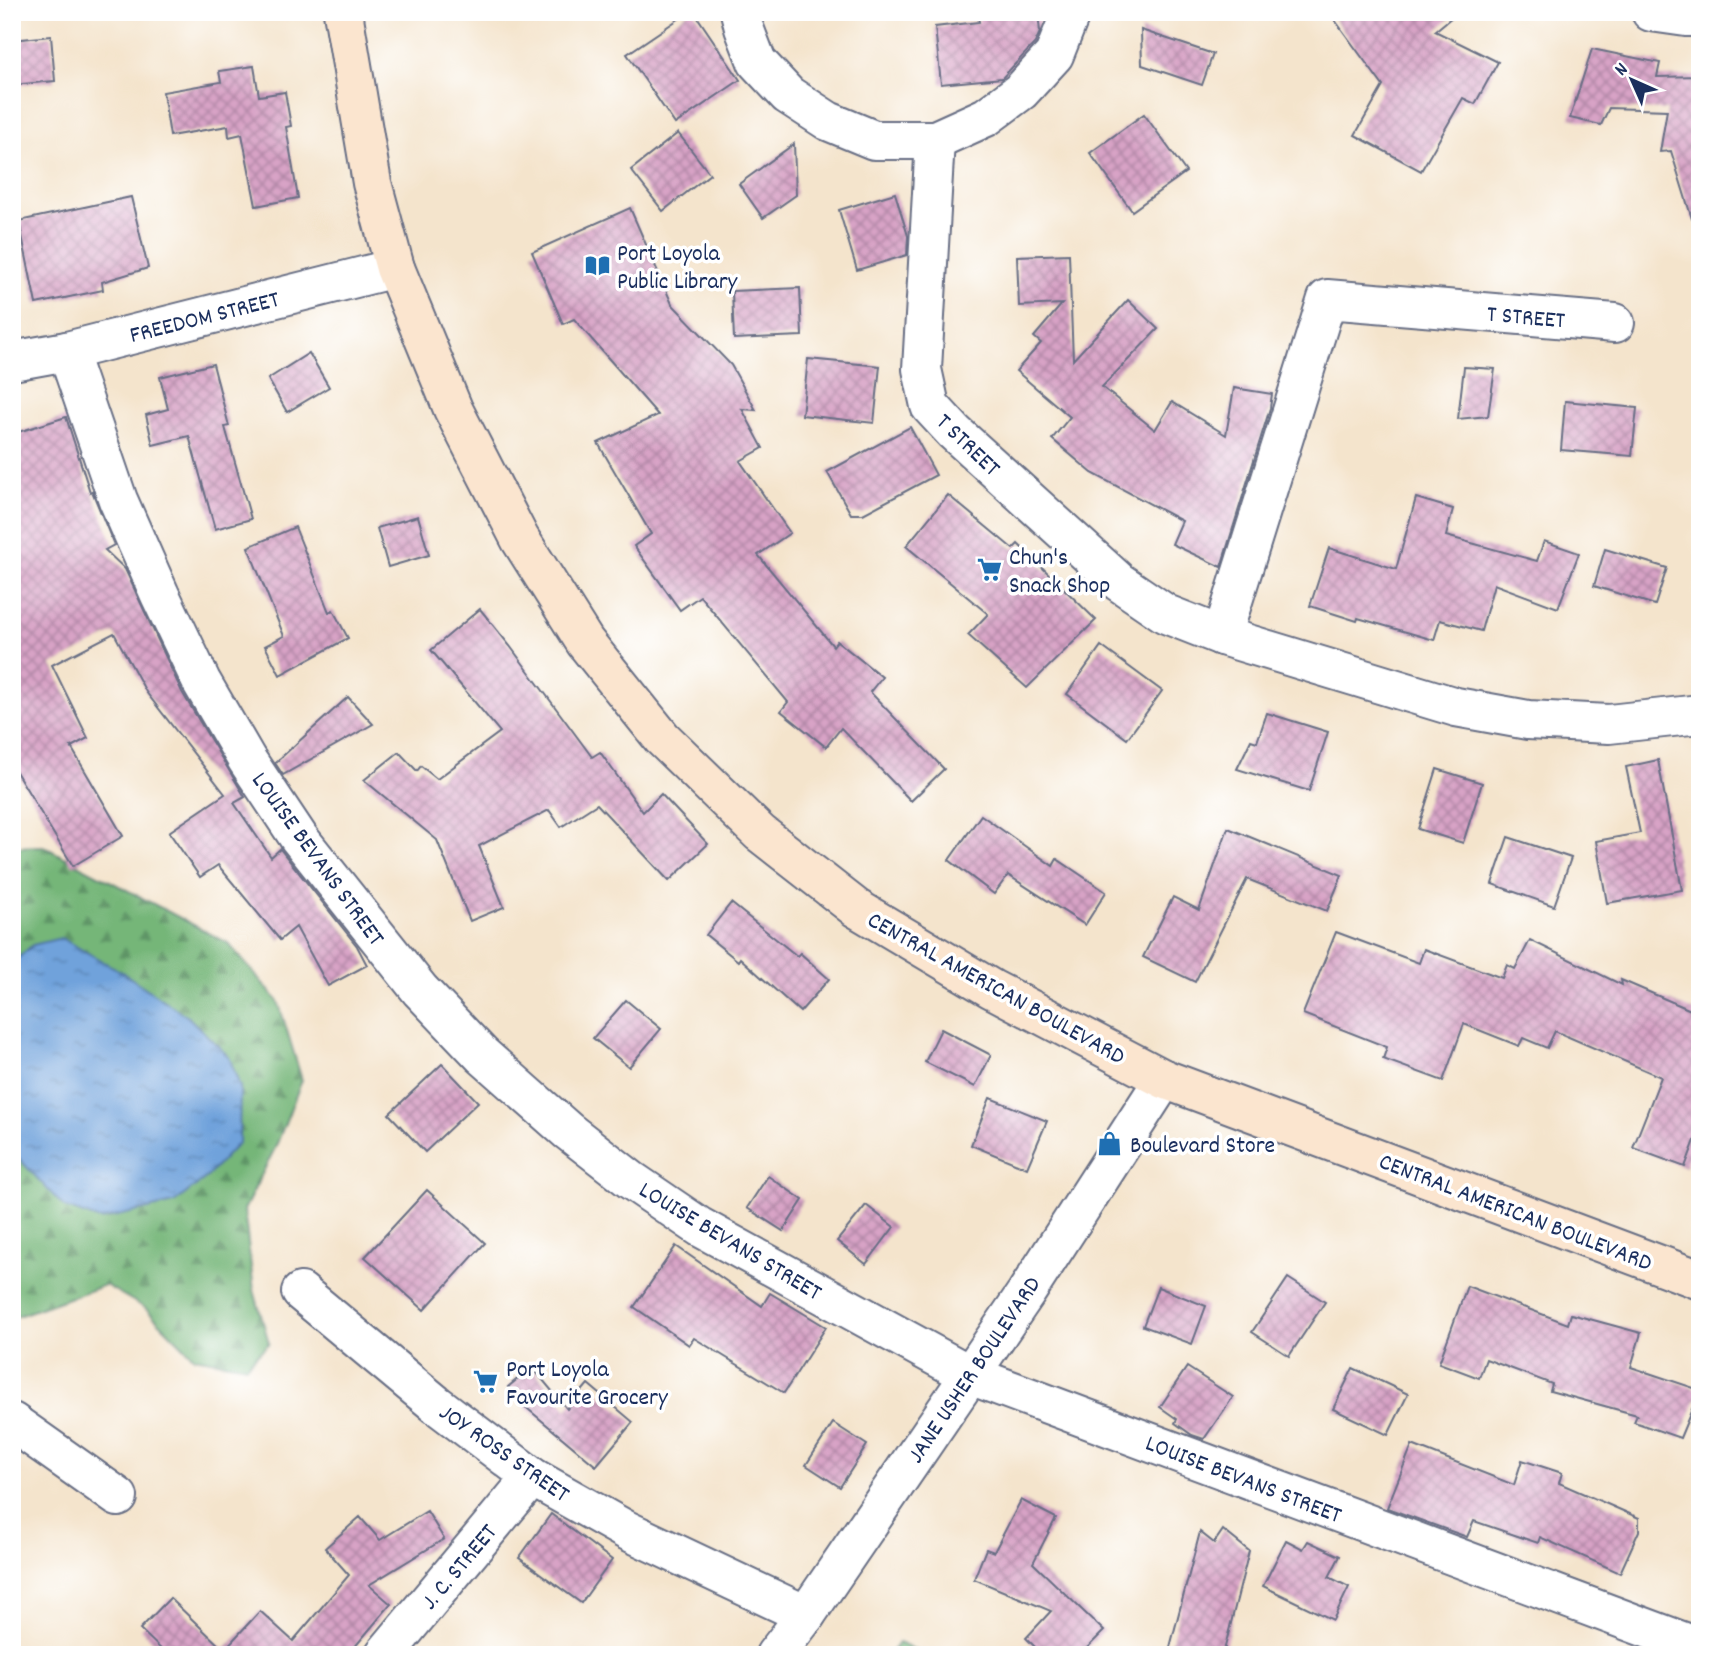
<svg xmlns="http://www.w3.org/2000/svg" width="1712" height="1667" font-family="Dekko,sans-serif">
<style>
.forest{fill:url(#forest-firs);stroke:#48726b;stroke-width:2}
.water{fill:url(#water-ripples);stroke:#45689c;stroke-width:2}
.building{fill:url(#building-cross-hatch)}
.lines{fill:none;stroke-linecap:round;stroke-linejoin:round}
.minor-casing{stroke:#676e84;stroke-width:42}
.tertiary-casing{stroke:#676e84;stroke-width:42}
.secondary-casing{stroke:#676e84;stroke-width:42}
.minor{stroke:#fff;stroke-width:38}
.tertiary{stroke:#fff;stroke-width:38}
.secondary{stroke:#fbe5cf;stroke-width:38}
.labels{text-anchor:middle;stroke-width:7;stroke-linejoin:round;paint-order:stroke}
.poi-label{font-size:24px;fill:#1b2f5e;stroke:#fff;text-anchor:start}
.street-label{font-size:24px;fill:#1b2f5e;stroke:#fff}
</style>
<defs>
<pattern id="forest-firs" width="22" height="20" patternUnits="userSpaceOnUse" patternTransform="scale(1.75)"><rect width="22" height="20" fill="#74b678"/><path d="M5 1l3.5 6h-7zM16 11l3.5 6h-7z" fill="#5e9466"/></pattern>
<pattern id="water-ripples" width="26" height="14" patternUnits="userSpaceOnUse" patternTransform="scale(1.75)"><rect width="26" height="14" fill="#6fa2db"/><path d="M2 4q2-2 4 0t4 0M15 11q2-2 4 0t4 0" fill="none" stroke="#5a84b5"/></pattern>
<pattern id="building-cross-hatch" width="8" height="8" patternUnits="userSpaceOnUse" patternTransform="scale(1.75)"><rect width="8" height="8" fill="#d8a3c6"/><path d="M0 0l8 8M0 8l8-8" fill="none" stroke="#ae85a4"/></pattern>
</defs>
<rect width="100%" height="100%" fill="#fff"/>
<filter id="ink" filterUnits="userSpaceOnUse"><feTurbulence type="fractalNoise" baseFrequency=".0143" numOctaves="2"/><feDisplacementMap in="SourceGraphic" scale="14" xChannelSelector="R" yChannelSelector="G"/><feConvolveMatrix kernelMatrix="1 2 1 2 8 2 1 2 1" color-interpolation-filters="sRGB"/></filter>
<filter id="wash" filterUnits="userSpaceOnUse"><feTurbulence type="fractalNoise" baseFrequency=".00686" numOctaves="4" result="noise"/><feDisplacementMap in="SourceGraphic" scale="28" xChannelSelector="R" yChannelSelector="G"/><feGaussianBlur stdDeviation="1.57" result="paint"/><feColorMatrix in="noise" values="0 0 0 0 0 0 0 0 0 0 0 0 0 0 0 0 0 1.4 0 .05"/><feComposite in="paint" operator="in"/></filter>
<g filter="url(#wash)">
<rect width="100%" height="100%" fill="#f4e4cc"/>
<g class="forest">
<polygon points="43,846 228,943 278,1001 302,1080 276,1146 244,1210 254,1290 269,1343 246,1366 194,1357 145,1308 105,1285 12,1318 12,1151 20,1161 240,1087 229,1057 188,1017 33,945 12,963 12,847"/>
<polygon points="898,1643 928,1655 889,1655"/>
</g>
<polygon class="water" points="61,938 122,972 188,1017 229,1057 240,1087 239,1142 208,1176 174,1203 100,1220 64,1207 12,1151 12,963 33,945"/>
<g id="blocks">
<g class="building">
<polygon points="689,12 694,12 740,80 675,124 627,54"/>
<polygon points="977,12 1008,12 1009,17 1038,13 1040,32 1035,43 1002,78 941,84 935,27 979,22"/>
<polygon points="1329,12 1458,12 1435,31 1498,62 1475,104 1463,98 1421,171 1355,135 1383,86"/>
<polygon points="1141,30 1213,54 1202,85 1142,65"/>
<polygon points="51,36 55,81 12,85 12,40"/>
<polygon points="1592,49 1660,63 1657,77 1700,76 1700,218 1692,219 1671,151 1660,152 1667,110 1609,108 1601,125 1570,118"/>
<polygon points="254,66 259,96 285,92 291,126 286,127 298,198 256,206 242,134 229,137 228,126 170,136 163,92 221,82 219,71"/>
<polygon points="1144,114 1186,172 1132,211 1090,153"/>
<polygon points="678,133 710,174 663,211 631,170"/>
<polygon points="794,144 796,195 763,218 739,184"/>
<polygon points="895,193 908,236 907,255 857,270 839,210"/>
<polygon points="131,197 148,268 102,282 103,290 36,304 19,221"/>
<polygon points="630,208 672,304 731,365 756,410 742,409 763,448 740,461 790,533 758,555 833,646 837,641 882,677 870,692 944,769 911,801 841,728 826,747 781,711 788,702 700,596 680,610 634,546 651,534 598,443 658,415 574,319 563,324 532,252"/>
<polygon points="1069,254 1073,360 1128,300 1158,329 1102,387 1155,430 1172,402 1226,435 1234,388 1272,394 1270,408 1221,567 1172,544 1182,521 1092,473 1052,439 1070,417 1016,371 1041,343 1034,337 1062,304 1019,306 1017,256"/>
<polygon points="800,288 802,336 734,339 732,291"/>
<polygon points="309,353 329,387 287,412 268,379"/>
<polygon points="808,359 880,366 874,423 802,415"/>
<polygon points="213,364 229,426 225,427 251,519 215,529 189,436 153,445 146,415 168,409 160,377"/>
<polygon points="1464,367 1495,369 1488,416 1458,419"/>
<polygon points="1565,401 1637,408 1632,456 1561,450"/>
<polygon points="66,417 90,492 92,491 114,545 105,550 125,569 182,692 245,797 234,803 271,857 280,849 357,946 367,965 328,986 296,927 280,940 218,865 200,877 169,832 225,794 146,692 114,633 52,665 88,738 71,747 123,836 73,866 12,765 12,434"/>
<polygon points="910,427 936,475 863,514 851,514 827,472"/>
<polygon points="948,495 1013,549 1018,544 1096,620 1027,688 968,635 988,614 906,546"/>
<polygon points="1416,498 1453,509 1446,536 1537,561 1544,541 1579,553 1558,608 1494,584 1481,631 1440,620 1434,640 1358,618 1357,621 1310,606 1329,548 1396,569"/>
<polygon points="418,516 429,555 388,567 377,528"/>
<polygon points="295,527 329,612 333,610 348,638 280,675 265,646 284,636 248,547"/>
<polygon points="1605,549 1667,568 1655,605 1594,586"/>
<polygon points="480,609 510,646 592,757 600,752 643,812 661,794 708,844 669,881 597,804 561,827 549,810 479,846 504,907 470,921 437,840 364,780 399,752 417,771 421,766 437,779 500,732 431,650"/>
<polygon points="1101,646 1162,691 1127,739 1067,694"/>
<polygon points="348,697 373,724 283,775 275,763"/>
<polygon points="1267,713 1328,732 1309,791 1237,769 1251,740 1257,742"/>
<polygon points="1658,760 1682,890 1607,903 1596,841 1640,833 1626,767"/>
<polygon points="1437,769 1482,783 1463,843 1418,829"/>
<polygon points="981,815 1053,866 1057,859 1106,892 1085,925 1008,875 994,894 949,860"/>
<polygon points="1228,828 1342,875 1327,911 1247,879 1195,982 1143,957 1173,897 1199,910"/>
<polygon points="1508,837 1571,858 1554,906 1492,884"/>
<polygon points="731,903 797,956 800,953 829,979 800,1012 740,958 738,961 706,935"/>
<polygon points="1336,932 1419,963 1424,949 1502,978 1507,965 1515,969 1530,940 1622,985 1621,980 1700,1014 1700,1127 1685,1167 1633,1148 1661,1077 1555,1031 1547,1048 1523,1038 1519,1046 1464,1024 1443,1081 1383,1059 1387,1047 1303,1014"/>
<polygon points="626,1000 661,1029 629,1067 593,1038"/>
<polygon points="941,1029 991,1055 975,1087 925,1062"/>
<polygon points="442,1064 478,1102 425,1152 389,1114"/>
<polygon points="990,1098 1047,1121 1027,1168 971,1145"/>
<polygon points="768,1176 803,1200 783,1231 747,1208"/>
<polygon points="427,1190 485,1243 424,1310 365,1257"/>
<polygon points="866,1205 894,1227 866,1264 837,1241"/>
<polygon points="676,1246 762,1306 770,1293 826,1327 784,1393 694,1338 689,1345 634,1307"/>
<polygon points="1288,1278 1325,1302 1289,1356 1252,1332"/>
<polygon points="1467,1286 1568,1324 1571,1314 1641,1333 1631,1367 1700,1390 1680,1438 1634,1422 1637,1415 1550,1391 1552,1384 1486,1359 1479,1378 1439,1363"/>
<polygon points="1158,1287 1206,1306 1192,1344 1143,1326"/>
<polygon points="532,1367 567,1409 588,1384 633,1422 596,1466 522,1404 508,1387"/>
<polygon points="1187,1367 1233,1397 1204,1439 1192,1435 1175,1423 1177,1419 1160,1407"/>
<polygon points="1353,1368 1408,1394 1388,1435 1333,1409"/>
<polygon points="833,1423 867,1445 840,1487 806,1465"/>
<polygon points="1412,1445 1514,1485 1522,1460 1562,1473 1559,1483 1639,1518 1639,1531 1620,1573 1540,1537 1538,1543 1474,1521 1467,1537 1387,1508"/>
<polygon points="1021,1500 1056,1518 1033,1563 1104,1631 1080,1655 1043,1655 1026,1638 1051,1611 974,1579 986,1549 994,1552"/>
<polygon points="427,1511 444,1539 369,1585 391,1604 348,1655 167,1655 140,1629 170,1598 224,1650 260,1611 293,1641 349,1575 325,1548 360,1517 380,1540"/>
<polygon points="551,1514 612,1560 581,1603 519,1558"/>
<polygon points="1223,1530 1249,1551 1223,1655 1168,1655 1200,1532 1214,1543"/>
<polygon points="1286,1540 1303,1549 1308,1541 1340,1556 1329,1577 1349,1587 1333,1620 1263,1586"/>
</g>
</g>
</g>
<g filter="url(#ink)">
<use href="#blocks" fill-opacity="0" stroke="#676e84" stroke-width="2"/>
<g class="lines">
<defs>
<g id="minor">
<polyline points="740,12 744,28 757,62 788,95 828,121 874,140 935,140 986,117 1021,91 1054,55 1071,12"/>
<polyline points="1651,12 1686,17 1700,17"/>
<polyline points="935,140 922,369 930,406 954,432 1119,582 1166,614 1222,636 1456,707 1528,720 1609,724 1700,714"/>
<polyline points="67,351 118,500 160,595 201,681 247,760 299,838 420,990 482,1055 568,1131 631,1180 700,1227 970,1375 1700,1648"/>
<polyline points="1222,636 1327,299 1615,323"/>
<polyline points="301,1292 437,1405 532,1477 626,1530 806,1615"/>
<polyline points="12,1422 118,1497"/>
<polyline points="384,1655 532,1477"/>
</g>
<g id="tertiary">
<polyline points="12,361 67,351 395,268"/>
<polyline points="775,1655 806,1615 1026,1293 1164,1079"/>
</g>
<polyline id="secondary" points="343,12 372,183 395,268 453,409 520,539 585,642 662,738 760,833 856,908 992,989 1164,1079 1700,1280"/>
</defs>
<use href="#minor" class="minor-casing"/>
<use href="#tertiary" class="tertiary-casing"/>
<use href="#secondary" class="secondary-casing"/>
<use href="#minor" class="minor"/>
<use href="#tertiary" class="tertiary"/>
<use href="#secondary" class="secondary"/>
</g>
</g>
<defs>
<symbol id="library-bare" viewBox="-9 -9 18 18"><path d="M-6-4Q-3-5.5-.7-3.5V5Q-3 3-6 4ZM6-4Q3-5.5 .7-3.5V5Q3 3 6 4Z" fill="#1f6fb2" stroke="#fff" stroke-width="2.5" paint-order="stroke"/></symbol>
<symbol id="supermarket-bare" viewBox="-9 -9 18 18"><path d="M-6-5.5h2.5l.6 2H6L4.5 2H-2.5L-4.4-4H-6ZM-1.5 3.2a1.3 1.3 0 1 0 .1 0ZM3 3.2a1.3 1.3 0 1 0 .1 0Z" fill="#1f6fb2" stroke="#fff" stroke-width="2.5" paint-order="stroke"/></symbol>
<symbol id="shop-bare" viewBox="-9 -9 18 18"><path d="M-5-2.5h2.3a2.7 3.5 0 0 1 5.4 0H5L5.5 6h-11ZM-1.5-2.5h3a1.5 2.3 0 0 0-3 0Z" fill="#1f6fb2" stroke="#fff" stroke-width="2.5" paint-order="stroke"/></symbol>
</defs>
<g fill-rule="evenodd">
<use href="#library-bare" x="580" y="248" width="35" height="35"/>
<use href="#supermarket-bare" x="972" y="552" width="35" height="35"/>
<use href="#shop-bare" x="1092" y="1126" width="35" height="35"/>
<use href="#supermarket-bare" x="468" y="1364" width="35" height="35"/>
</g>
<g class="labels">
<g class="poi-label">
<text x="617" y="260">Port Loyola<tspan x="617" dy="28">Public Library</tspan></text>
<text x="1009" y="564">Chun's<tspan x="1009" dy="28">Snack Shop</tspan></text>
<text x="1130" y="1152">Boulevard Store</text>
<text x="506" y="1376">Port Loyola<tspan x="506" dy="28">Favourite Grocery</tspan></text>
</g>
<g class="street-label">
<text transform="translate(204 316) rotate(-14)" y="8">FREEDOM STREET</text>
<text transform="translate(1526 316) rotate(5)" y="8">T STREET</text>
<text transform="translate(969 444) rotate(44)" y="8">T STREET</text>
<text transform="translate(319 858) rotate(54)" y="8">LOUISE BEVANS STREET</text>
<text transform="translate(997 987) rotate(29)" y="8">CENTRAL AMERICAN BOULEVARD</text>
<text transform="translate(1516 1211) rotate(21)" y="8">CENTRAL AMERICAN BOULEVARD</text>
<text transform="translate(731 1240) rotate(31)" y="8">LOUISE BEVANS STREET</text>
<text transform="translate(973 1369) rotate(-56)" y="8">JANE USHER BOULEVARD</text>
<text transform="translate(505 1452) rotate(35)" y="8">JOY ROSS STREET</text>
<text transform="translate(1244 1478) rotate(21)" y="8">LOUISE BEVANS STREET</text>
<text transform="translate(458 1566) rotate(-50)" y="8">J. C. STREET</text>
</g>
</g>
<rect width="1712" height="1667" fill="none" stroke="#fff" stroke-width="42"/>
<g transform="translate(1632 80) rotate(315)" stroke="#ffffff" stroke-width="5" paint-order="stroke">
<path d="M0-5L12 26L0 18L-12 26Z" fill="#1b2f5e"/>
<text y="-10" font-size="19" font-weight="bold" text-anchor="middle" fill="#1b2f5e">N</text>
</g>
</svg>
